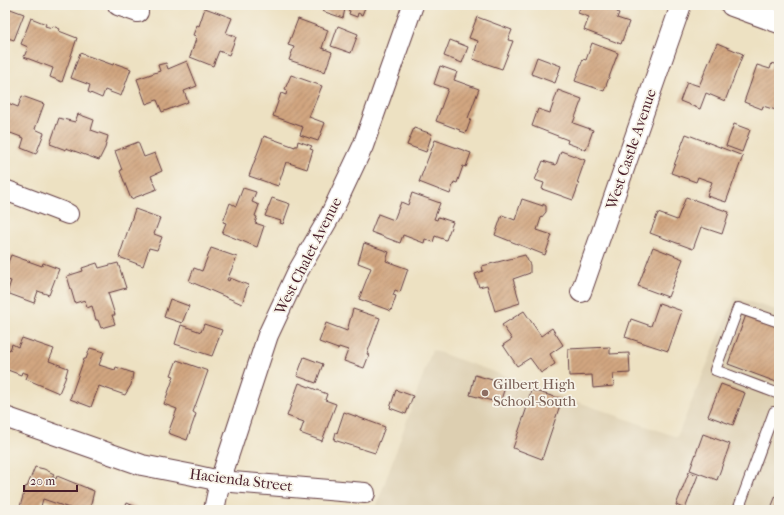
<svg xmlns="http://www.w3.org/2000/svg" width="784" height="515" font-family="'IM FELL French Canon',serif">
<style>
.built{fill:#ddcfb1}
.building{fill:url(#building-hatch)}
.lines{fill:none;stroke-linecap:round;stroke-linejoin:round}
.service-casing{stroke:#623c42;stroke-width:12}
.minor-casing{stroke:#623c42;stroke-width:22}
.tertiary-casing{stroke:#623c42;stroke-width:24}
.service{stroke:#fff;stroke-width:10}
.minor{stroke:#fff;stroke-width:20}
.tertiary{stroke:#fff;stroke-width:22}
.education-dot{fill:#8d6e63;stroke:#f7f3e8;stroke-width:1.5}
.labels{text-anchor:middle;stroke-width:3.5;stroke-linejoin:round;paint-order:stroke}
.street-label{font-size:15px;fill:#4a1f2b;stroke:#f7f3e8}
.education-label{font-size:15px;fill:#785e54;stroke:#f7f3e8;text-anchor:start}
</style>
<defs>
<pattern id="building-hatch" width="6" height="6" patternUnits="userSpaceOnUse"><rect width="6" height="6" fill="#d1a680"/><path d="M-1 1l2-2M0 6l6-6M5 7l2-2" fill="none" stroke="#ac8769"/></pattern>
</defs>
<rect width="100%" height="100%" fill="#f7f3e8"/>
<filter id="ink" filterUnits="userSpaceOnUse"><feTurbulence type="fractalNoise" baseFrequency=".025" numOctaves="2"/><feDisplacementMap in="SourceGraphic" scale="8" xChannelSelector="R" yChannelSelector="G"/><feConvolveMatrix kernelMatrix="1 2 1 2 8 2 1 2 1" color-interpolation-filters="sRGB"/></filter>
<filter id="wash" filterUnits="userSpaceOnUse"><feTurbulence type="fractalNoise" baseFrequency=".012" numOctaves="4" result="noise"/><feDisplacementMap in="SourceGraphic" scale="16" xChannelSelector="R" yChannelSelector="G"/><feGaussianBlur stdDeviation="0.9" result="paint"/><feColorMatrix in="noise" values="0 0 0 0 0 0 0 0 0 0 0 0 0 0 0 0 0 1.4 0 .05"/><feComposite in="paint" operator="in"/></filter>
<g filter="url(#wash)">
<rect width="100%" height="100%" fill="#ede1c2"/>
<polygon class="built" points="735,297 779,311 779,510 375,510 432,350 677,437"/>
<g id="blocks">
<g class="building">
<polygon points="324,5 366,5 362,15 358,13 357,17 349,14 350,11 345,9 343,18 322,11"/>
<polygon points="581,5 619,5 617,12 619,13 617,18 629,22 621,44 584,30 589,17 578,13"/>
<polygon points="5,7 24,14 14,40 5,37"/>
<polygon points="205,8 232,18 226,33 236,37 229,55 219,51 213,66 190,57 196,39 195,38 196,36 193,35 197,25 199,26"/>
<polygon points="477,17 512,30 508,40 513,41 502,69 473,59 478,41 469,38"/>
<polygon points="31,18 46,24 45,26 52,28 53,26 60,29 59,31 77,38 62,82 50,77 53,68 24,57 28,47 21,44"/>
<polygon points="298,19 328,30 322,48 332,52 325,72 289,60 294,47 288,45"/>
<polygon points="338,26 358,34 351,53 331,46"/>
<polygon points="450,40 468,47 462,63 444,56"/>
<polygon points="592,43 618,53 604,91 575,81 583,59 586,60"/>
<polygon points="717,43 743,54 725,101 706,93 700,109 680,101 687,82 699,86"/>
<polygon points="80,53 113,65 114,63 131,69 121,96 105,90 102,98 88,92 90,85 71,78"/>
<polygon points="537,57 561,66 555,83 531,74"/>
<polygon points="187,61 197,86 184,91 188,102 162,112 157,100 146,104 137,79 160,71 158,65 166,63 168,69"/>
<polygon points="772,63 779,65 779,111 763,106 762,109 744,102 757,65 770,69"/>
<polygon points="440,66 457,72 454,80 479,89 468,118 471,119 466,133 460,131 460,130 436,121 448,89 434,84"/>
<polygon points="291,75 322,86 309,117 325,123 318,141 300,135 303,127 273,116 281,93 286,95 287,90 285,89"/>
<polygon points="558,90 582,99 573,123 593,130 586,150 567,143 568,140 532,126 538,109 550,113"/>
<polygon points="22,96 44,104 35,129 44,133 36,154 21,148 24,138 5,131 5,102 18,107"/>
<polygon points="78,114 94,120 91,130 108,136 105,148 99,160 66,148 66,150 50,144 59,118 75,122"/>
<polygon points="734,124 750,130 742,152 726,146"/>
<polygon points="414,128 432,134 426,152 407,145"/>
<polygon points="686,134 743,156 726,202 707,196 712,182 698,177 696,182 671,173"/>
<polygon points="264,136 295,147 295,146 297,146 298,141 312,146 310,149 313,150 307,169 286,162 278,186 249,176"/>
<polygon points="435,140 471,153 466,167 463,166 457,183 454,182 450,194 419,182"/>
<polygon points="138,142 144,157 155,153 162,171 151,176 157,189 131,199 120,171 122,170 115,151"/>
<polygon points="561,151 585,160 577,183 579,184 573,200 542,189 544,183 535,180 543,161 556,165"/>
<polygon points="243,188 256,192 252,202 259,205 255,216 257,217 255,223 264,226 257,247 222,233 226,223 223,222 230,203 236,206"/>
<polygon points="412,193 440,203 434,219 437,220 438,217 453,222 446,240 435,236 433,242 425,239 424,243 403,235 400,243 371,232 378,214 394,220 401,202 408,205"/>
<polygon points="686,197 729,212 722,234 701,227 693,249 650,233 658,213 677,220"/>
<polygon points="272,198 290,204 283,224 280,223 281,221 265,216"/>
<polygon points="522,199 543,206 543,204 546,206 546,212 541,218 537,230 552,235 545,255 495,235 502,215 515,220"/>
<polygon points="135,209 160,218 154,234 162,237 157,250 149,248 143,266 119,257"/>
<polygon points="364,243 389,252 386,261 408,269 400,292 395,290 393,295 396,296 391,311 359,299 371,268 358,263"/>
<polygon points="653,247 683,259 668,297 638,286"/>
<polygon points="211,248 237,257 227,280 229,281 230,278 248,285 242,304 189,281 194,268 202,271"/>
<polygon points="11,255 42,266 43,263 59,269 49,295 38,291 34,303 7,293 11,281 5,279 5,270"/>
<polygon points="525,255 530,265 530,273 513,279 520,303 495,311 487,285 479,287 475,274 483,271 482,266"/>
<polygon points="97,263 99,268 118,263 126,288 108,293 115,315 112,315 115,324 101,328 98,320 96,320 92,306 87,308 85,300 75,303 67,276 83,271 82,268"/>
<polygon points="170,299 189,306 182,323 164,317"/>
<polygon points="659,303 682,311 668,351 625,337 631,319 651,326"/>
<polygon points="353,309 380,318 367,354 369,355 364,368 344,361 348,350 339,347 338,349 319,342 326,323 347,331"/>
<polygon points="524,311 541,336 552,328 563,345 550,354 555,364 541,373 530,358 517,366 503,345 512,339 502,325"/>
<polygon points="746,315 779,327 779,383 728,364"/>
<polygon points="204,324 222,330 212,356 175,344 181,325 201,332"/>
<polygon points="22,338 54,349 49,361 68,368 65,379 59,393 26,379 28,374 22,372 21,375 5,369 5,356 8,349 10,350 12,344 18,347"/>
<polygon points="610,347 610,354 629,353 630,373 613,374 614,386 593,388 592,375 569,376 568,349"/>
<polygon points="90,348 104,352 99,365 115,370 116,367 133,373 131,385 125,395 99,386 91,407 70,399 84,359 86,359"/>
<polygon points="304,357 323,364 316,383 297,376"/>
<polygon points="177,360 208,371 193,412 196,414 187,440 168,433 177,409 164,404 174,376 171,375"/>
<polygon points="475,375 506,384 500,403 470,395"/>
<polygon points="299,383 327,394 325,400 336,404 322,441 300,433 304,422 287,416"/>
<polygon points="721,384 745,393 733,425 708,416"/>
<polygon points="396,390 413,396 406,414 390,408"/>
<polygon points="531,390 562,399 542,459 513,448 526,410"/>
<polygon points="344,412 385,427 375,453 334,440 336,432 337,433"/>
<polygon points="703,434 730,444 717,480 690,470"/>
<polygon points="35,467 44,469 54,474 52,477 56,479 57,476 94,491 91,504 88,510 75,510 43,499 40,510 19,510 26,486 27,487"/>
<polygon points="689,472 698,475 685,509 676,505"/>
<polygon points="779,488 779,510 778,510 771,508"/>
<polygon points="127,503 144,510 124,510"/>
</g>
</g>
</g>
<g filter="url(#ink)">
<use href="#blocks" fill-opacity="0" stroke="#623c42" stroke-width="1"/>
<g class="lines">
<defs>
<g id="service">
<polyline points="779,322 738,308 715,370 779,394"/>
<polyline points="738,510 774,412 779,413"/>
</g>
<g id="minor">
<polyline points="118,5 138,12"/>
<polyline points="5,190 68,214"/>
<polyline points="581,292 681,5"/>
<polyline points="5,417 142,465 193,475 220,481 365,493"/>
<polyline points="214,510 220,481 268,335 297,273 330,216 363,146 413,5"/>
</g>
<polyline id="tertiary" points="732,5 779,22"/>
</defs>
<use href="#service" class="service-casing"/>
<use href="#minor" class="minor-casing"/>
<use href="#tertiary" class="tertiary-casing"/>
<use href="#service" class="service"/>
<use href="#minor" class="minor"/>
<use href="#tertiary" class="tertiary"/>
</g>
</g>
<circle class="education-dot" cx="485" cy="393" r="4"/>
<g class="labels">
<g class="street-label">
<text transform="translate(631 149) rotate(-71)" y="5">West Castle Avenue</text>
<text transform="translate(308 256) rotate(-63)" y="5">West Chalet Avenue</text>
<text transform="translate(241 480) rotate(7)" y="5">Hacienda Street</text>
</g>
<g class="education-label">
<text x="493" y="389">Gilbert High<tspan x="493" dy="17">School-South</tspan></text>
</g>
</g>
<rect width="784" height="515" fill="none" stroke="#f7f3e8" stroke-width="20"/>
<path d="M24 485v6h53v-6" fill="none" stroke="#4a1f2b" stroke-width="2"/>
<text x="30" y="485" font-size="12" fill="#4a1f2b" stroke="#f7f3e8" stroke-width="3" paint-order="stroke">20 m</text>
</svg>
